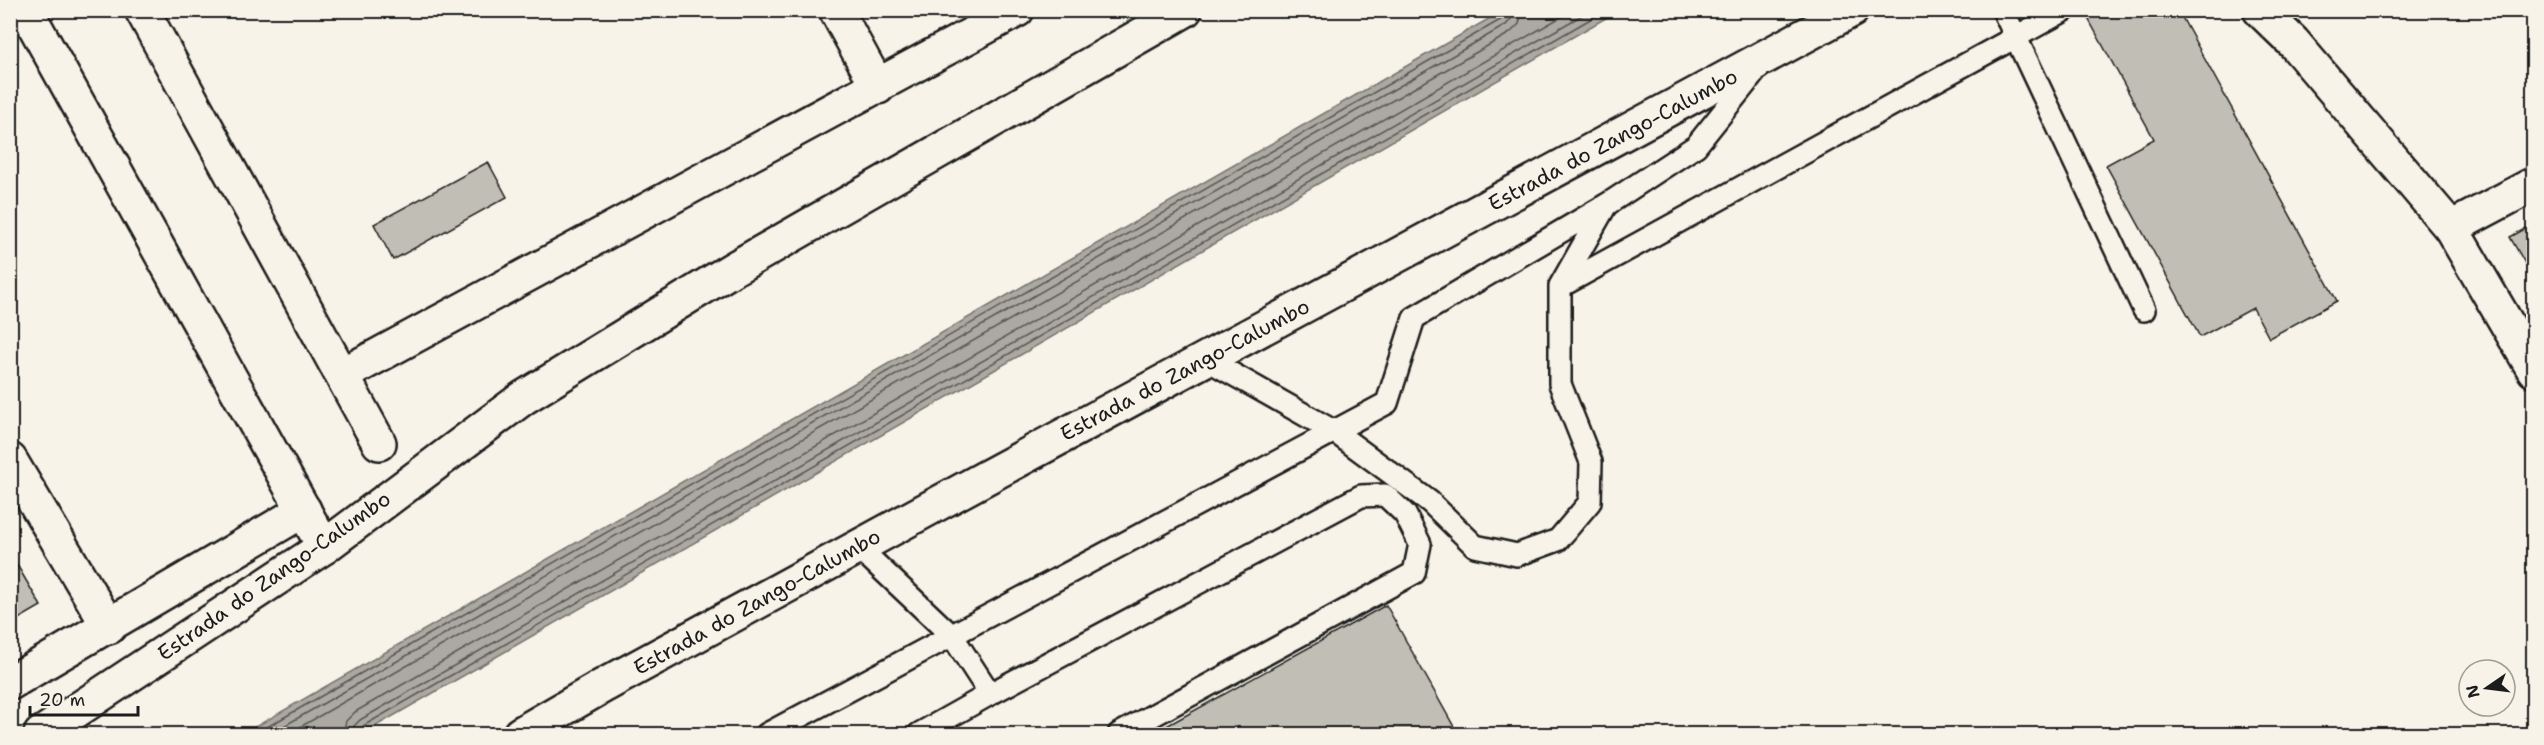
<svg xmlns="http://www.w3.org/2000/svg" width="2544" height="745" font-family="'Shantell Sans',sans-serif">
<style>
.water{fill:#aca9a2;stroke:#72716c;stroke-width:1.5}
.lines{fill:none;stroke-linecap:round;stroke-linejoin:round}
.shore{stroke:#565452;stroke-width:1.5}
.building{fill:#c0beb5;stroke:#1c1c1c;stroke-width:1.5}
.lane-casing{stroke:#1c1c1c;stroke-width:26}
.street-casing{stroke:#1c1c1c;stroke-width:38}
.secondary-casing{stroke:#1c1c1c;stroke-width:38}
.lane{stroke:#f7f3e8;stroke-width:21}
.street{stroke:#f7f3e8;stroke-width:33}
.secondary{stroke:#f7f3e8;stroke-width:33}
.labels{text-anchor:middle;stroke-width:4.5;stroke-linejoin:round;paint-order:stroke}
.street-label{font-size:21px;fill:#1c1c1c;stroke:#f7f3e8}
</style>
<rect width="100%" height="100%" fill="#f7f3e8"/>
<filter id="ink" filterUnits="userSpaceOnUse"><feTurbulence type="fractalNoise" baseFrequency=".0167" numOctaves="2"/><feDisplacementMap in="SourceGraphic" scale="12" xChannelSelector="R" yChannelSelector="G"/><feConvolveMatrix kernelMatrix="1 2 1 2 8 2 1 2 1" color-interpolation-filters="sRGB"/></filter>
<g filter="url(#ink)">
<polygon class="water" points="1504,10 1618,11 362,734 243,734"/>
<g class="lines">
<g class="shore">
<polyline points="255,734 1502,19 1505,10"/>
<polyline points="270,734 1506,25 1511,19 1513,10"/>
<polyline points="288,734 1510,33 1519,24 1522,10"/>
<polyline points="343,734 346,721 355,712 1573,10"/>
<polyline points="352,734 354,726 360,720 1591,10"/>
<polyline points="360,734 363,726 1606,10"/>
</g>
</g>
<g class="building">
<polygon points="2178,10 2337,301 2269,338 2253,308 2200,337 2106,165 2154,139 2084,11"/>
<polygon points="488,162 507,197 393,260 374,224"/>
<polygon points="2534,224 2534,279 2510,237"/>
<polygon points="10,553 41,606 10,624"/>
<polygon points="1386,605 1458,734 1152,734"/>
</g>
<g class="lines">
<defs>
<g id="lane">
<polyline points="2003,10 2144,310"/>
<polyline points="1561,286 2065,10"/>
<polyline points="1206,359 1335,432 1430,502 1475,546 1517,555 1558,540 1590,502 1591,462 1560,384 1560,286 1606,205 1696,146 1759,67"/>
<polyline points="858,547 953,637 990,694 919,734"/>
<polyline points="990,694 1361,496 1385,495 1405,514 1420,544 1414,573 1119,734"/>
<polyline points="767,734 1387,403 1414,318 1606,205"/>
</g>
<g id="street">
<polyline points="26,10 324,547"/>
<polyline points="142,10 379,443"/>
<polyline points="836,10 878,87"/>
<polyline points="2451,228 2534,184"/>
<polyline points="342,375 1017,10"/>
<polyline points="10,460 109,627"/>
<polyline points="10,683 304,510"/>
</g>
<g id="secondary">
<polyline points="2260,10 2293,42 2451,228 2534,370"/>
<polyline points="41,734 324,547 523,398 733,269 1185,10"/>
<polyline points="520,734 601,687 985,478 1852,10"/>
</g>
</defs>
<use href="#lane" class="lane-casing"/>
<use href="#street" class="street-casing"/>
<use href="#secondary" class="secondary-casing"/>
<use href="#lane" class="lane"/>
<use href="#street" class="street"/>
<use href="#secondary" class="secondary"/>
</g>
</g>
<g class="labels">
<g class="street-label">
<text transform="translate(1613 140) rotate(-28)" y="7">Estrada do Zango-Calumbo</text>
<text transform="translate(1185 370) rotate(-28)" y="7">Estrada do Zango-Calumbo</text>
<text transform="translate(274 576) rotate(-35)" y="7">Estrada do Zango-Calumbo</text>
<text transform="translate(757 602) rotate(-29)" y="7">Estrada do Zango-Calumbo</text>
</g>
</g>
<rect width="2544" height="745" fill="none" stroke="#f7f3e8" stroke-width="36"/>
<rect x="18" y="18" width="2508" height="709" fill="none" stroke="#1c1c1c" stroke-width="2" filter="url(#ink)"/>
<g transform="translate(2487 688) rotate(256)"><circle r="28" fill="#f7f3e8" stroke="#9f9d96" stroke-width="1.5"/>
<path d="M0-4.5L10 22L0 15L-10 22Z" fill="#1c1c1c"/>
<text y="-9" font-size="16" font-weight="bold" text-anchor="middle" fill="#1c1c1c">N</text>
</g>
<path d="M30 706v9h108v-9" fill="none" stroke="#1c1c1c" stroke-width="3"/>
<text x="39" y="706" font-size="18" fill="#1c1c1c" stroke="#f7f3e8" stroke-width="4.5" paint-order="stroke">20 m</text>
</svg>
